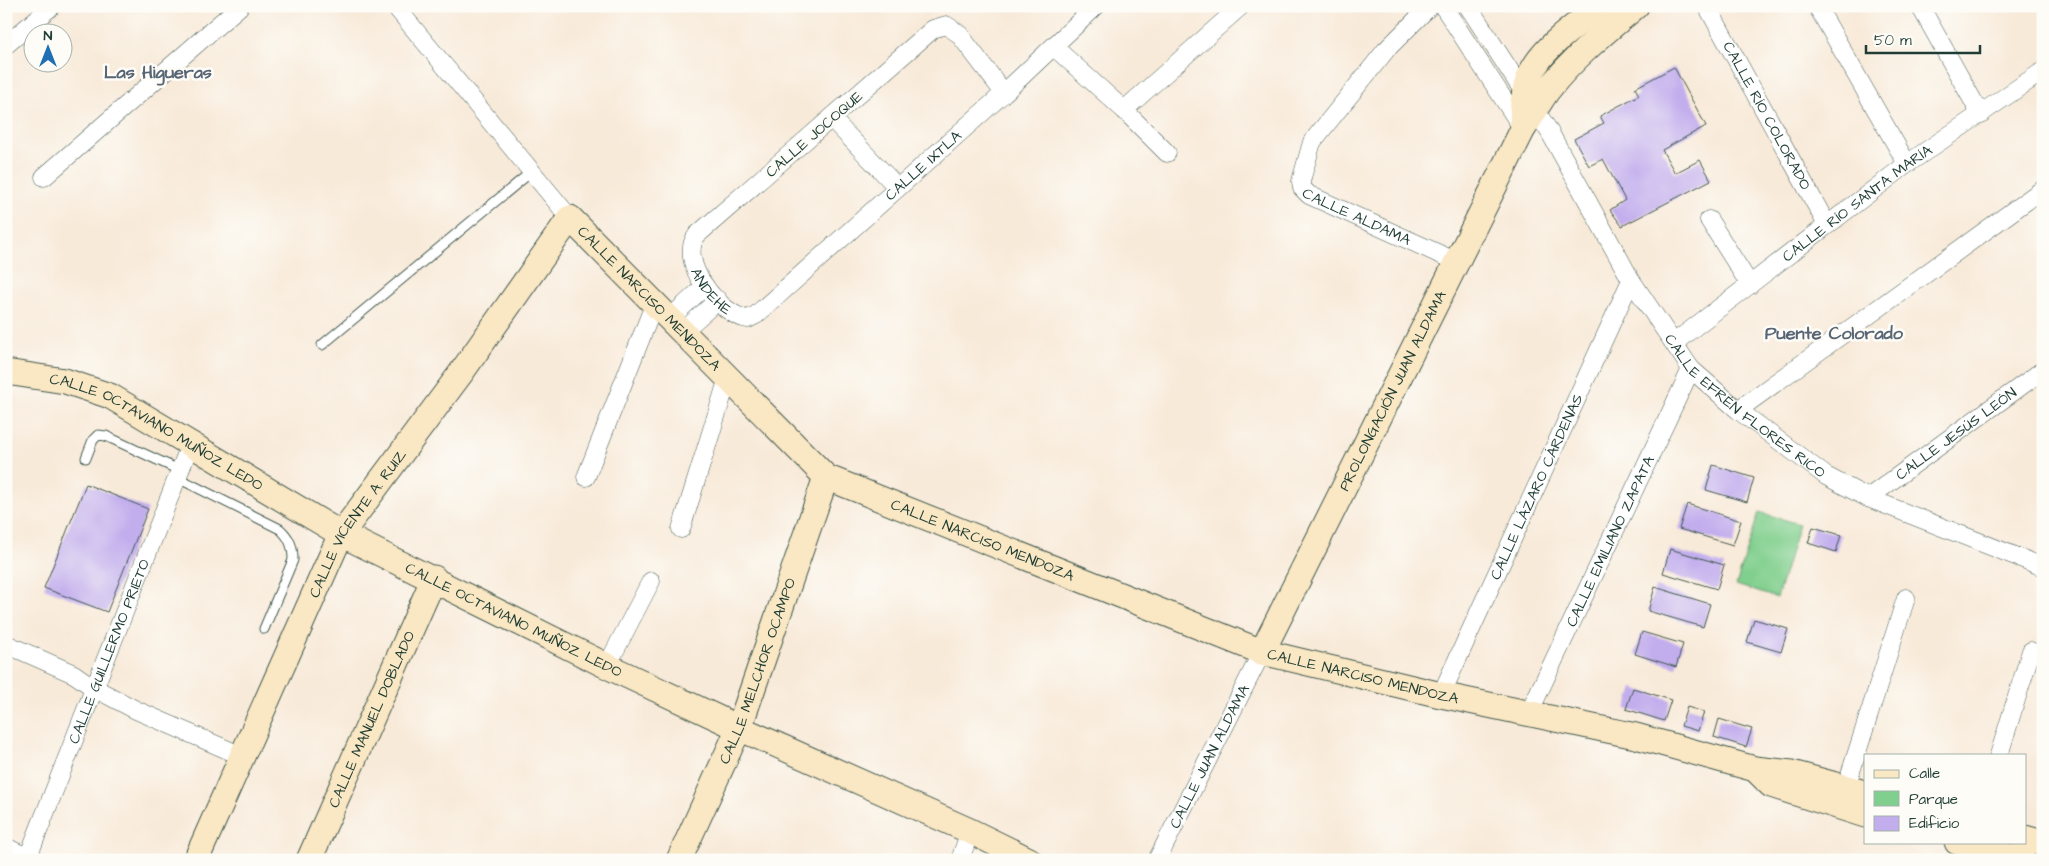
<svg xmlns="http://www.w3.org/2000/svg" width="2049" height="866" font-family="'Architects Daughter',sans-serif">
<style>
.green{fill:#81cf8e;stroke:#508661}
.building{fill:#c2aeed}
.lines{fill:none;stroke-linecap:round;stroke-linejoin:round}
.lane-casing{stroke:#40574d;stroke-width:11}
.street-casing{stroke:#40574d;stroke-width:19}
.secondary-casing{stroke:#40574d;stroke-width:27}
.lane{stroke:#fff;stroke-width:9}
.street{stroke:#fff;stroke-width:18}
.secondary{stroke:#fae7c3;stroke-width:25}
.labels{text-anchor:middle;stroke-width:5;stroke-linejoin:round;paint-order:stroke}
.street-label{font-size:15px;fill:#1f3d34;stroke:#fdfcf7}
.quarter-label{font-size:18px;font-weight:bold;fill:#586575;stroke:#fdfcf7}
</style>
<rect width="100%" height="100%" fill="#fdfcf7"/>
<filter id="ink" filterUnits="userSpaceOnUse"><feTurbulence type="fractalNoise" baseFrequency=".02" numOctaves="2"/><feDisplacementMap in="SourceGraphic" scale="10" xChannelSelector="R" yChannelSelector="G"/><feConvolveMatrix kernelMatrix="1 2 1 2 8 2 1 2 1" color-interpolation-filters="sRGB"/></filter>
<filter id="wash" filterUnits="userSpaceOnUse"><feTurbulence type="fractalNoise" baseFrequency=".0096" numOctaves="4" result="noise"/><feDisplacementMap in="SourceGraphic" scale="20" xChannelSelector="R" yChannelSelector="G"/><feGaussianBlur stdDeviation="1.12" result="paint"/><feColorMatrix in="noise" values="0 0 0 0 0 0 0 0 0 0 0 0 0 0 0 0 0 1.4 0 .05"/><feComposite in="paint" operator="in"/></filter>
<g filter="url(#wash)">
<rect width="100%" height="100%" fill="#f8ead9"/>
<polygon class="green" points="1759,512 1799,524 1777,598 1736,585"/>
<g id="blocks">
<g class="building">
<polygon points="1674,67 1706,126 1662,150 1675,173 1700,160 1711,180 1622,226 1610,210 1625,200 1603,159 1589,166 1574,139 1604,123 1600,116 1639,95 1635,88"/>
<polygon points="1713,465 1754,478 1747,502 1706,490"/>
<polygon points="86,484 148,509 107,612 44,588"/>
<polygon points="1687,504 1741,521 1733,545 1679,529"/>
<polygon points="1813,527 1841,535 1836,552 1808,543"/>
<polygon points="1670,549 1724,565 1717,589 1663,573"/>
<polygon points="1655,587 1710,604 1703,627 1648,611"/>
<polygon points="1754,619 1788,629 1781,652 1747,642"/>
<polygon points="1642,632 1683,644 1676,667 1635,654"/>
<polygon points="1633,688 1671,700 1664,721 1626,709"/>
<polygon points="1687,707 1704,712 1698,731 1681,726"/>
<polygon points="1719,719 1752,729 1746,747 1714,737"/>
</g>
</g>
</g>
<g filter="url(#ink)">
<use href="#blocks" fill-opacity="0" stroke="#40574d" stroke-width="1"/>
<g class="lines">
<defs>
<g id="lane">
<polyline points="322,345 531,172"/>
<polyline points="86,458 93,440 98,435 106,436 181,471"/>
<path d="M178 478 280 529C290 538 293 547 293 560L264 629"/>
</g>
<g id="street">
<polyline points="395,6 570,218"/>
<path id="s1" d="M1430 6 1386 50 1312 142 1301 181 1302 188 1309 195 1457 262"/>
<polyline points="1443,6 1523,129"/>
<path id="s2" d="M1468 6 1549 131 1631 280 1691 369 1738 410 1826 476 1868 498 2043 567"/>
<path id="s3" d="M1707 6 1827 225"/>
<polyline points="1817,6 1907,164"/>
<polyline points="1920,6 1981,115"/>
<polyline points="6,45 52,6"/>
<polyline points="1054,47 1124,110 1167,153"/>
<path id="s4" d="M1004 93 959 34 946 25 933 29 697 235C676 262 721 316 748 319L756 315 1004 93 1096 6"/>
<polyline points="1124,110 1241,6"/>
<polyline points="832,119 898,188"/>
<polyline points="44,177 240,6"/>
<polyline points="1709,220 1750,285"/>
<polyline points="668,320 705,286"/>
<polyline points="682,332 718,300"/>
<path id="s5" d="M1675 342 1907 164 2043 71"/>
<polyline points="1738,410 2043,189"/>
<polyline points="586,477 654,305"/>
<path id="s6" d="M1868 498 2043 370"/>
<polyline points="681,529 728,378"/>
<polyline points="6,644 74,674 94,688 136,710 244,757"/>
<polyline points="607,666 651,581"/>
<path id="s7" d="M1441 695 1631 280"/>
<path id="s8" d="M1529 713 1691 369"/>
<polyline points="1999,755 2031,651"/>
<polyline points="1841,797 1846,787 1906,598"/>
<polyline points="6,847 33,860"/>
<path id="s9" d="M28 857 190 445"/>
<polyline points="960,860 970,831"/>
<path id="s10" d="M1157 860 1262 652"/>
</g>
<g id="secondary">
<path d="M1523 129C1517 62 1553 44 1600 6"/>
<path id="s11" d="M6 372 65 381 110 396 341 534 607 666 739 728 970 831 1029 860"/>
<path id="s12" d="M1262 652 1523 129C1532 116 1539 102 1548 90 1573 58 1605 32 1636 6"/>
<polyline points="1757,771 1771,785 1865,815"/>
<polyline points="2025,838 2043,843"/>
<polyline points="1957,842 2023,860"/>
<path id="s13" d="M196 860 341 534 461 373 570 218 826 477 1262 652 1441 695 1636 736 1755 769 1792 773 1865 793"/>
<path id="s14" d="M309 860 434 578"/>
<path id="s15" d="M679 860 739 728 826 477"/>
</g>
</defs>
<use href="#lane" class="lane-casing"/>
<use href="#street" class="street-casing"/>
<use href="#secondary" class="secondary-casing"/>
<use href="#lane" class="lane"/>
<use href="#street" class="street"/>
<use href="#secondary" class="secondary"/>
</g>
</g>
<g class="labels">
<g class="street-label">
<text dy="5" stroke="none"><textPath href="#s3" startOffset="125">CALLE RÍO COLORADO</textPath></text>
<text transform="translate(814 134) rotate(-41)" y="5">CALLE JOCOQUE</text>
<text dy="5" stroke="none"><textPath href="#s4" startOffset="761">CALLE IXTLA</textPath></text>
<text dy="5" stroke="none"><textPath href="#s5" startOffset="229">CALLE RÍO SANTA MARÍA</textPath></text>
<text dy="5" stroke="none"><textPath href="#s1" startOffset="290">CALLE ALDAMA</textPath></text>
<text dy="5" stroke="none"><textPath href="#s4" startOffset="480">ANDEHE</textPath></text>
<text dy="5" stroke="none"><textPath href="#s13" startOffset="860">CALLE NARCISO MENDOZA</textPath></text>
<text dy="5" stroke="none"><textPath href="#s12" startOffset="292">PROLONGACIÓN JUAN ALDAMA</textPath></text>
<text dy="5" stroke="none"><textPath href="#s2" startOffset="491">CALLE EFRÉN FLORES RICO</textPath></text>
<text dy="5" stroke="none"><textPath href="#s11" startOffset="164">CALLE OCTAVIANO MUÑOZ LEDO</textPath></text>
<text dy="5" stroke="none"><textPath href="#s6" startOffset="109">CALLE JESÚS LEÓN</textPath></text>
<text dy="5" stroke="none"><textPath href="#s7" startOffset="229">CALLE LÁZARO CÁRDENAS</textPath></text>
<text dy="5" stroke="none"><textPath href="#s13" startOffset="374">CALLE VICENTE A. RUIZ</textPath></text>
<text dy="5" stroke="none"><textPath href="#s13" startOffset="1280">CALLE NARCISO MENDOZA</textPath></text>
<text dy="5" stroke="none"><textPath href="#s8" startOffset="190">CALLE EMILIANO ZAPATA</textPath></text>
<text dy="5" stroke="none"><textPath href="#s11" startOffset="569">CALLE OCTAVIANO MUÑOZ LEDO</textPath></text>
<text dy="5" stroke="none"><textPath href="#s9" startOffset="221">CALLE GUILLERMO PRIETO</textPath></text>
<text dy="5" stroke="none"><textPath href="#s15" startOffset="205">CALLE MELCHOR OCAMPO</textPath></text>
<text dy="5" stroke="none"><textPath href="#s13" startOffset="1685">CALLE NARCISO MENDOZA</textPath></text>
<text dy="5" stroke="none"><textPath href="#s14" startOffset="154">CALLE MANUEL DOBLADO</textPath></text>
<text dy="5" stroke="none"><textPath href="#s10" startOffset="116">CALLE JUAN ALDAMA</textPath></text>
</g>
<g class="quarter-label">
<text x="158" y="78">Las Higueras</text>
<text x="1834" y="339">Puente Colorado</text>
</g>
</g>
<rect width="2049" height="866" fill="none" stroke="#fdfcf7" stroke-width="25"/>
<rect x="1864" y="754" width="162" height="90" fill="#fdfcf7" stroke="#a4b0a9"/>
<rect x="1874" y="770" width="25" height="8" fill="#fae7c3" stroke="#a4b0a9"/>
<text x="1909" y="778" font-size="15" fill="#1f3d34">Calle</text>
<rect x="1874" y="791" width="25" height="15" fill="#81cf8e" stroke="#a4b0a9"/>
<text x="1909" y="804" font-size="15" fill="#1f3d34">Parque</text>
<rect x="1874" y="816" width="25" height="15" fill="#c2aeed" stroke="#a4b0a9"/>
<text x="1909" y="828" font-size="15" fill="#1f3d34">Edificio</text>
<g transform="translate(48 48)"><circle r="24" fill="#fdfcf7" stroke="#a4b0a9"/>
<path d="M0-4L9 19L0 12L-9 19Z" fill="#1f6fb2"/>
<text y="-8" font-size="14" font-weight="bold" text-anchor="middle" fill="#1f3d34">N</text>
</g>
<path d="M1866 45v8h114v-8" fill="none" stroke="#1f3d34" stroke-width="2.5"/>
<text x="1874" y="45" font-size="15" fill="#1f3d34" stroke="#fdfcf7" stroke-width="4" paint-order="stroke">50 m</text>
</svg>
